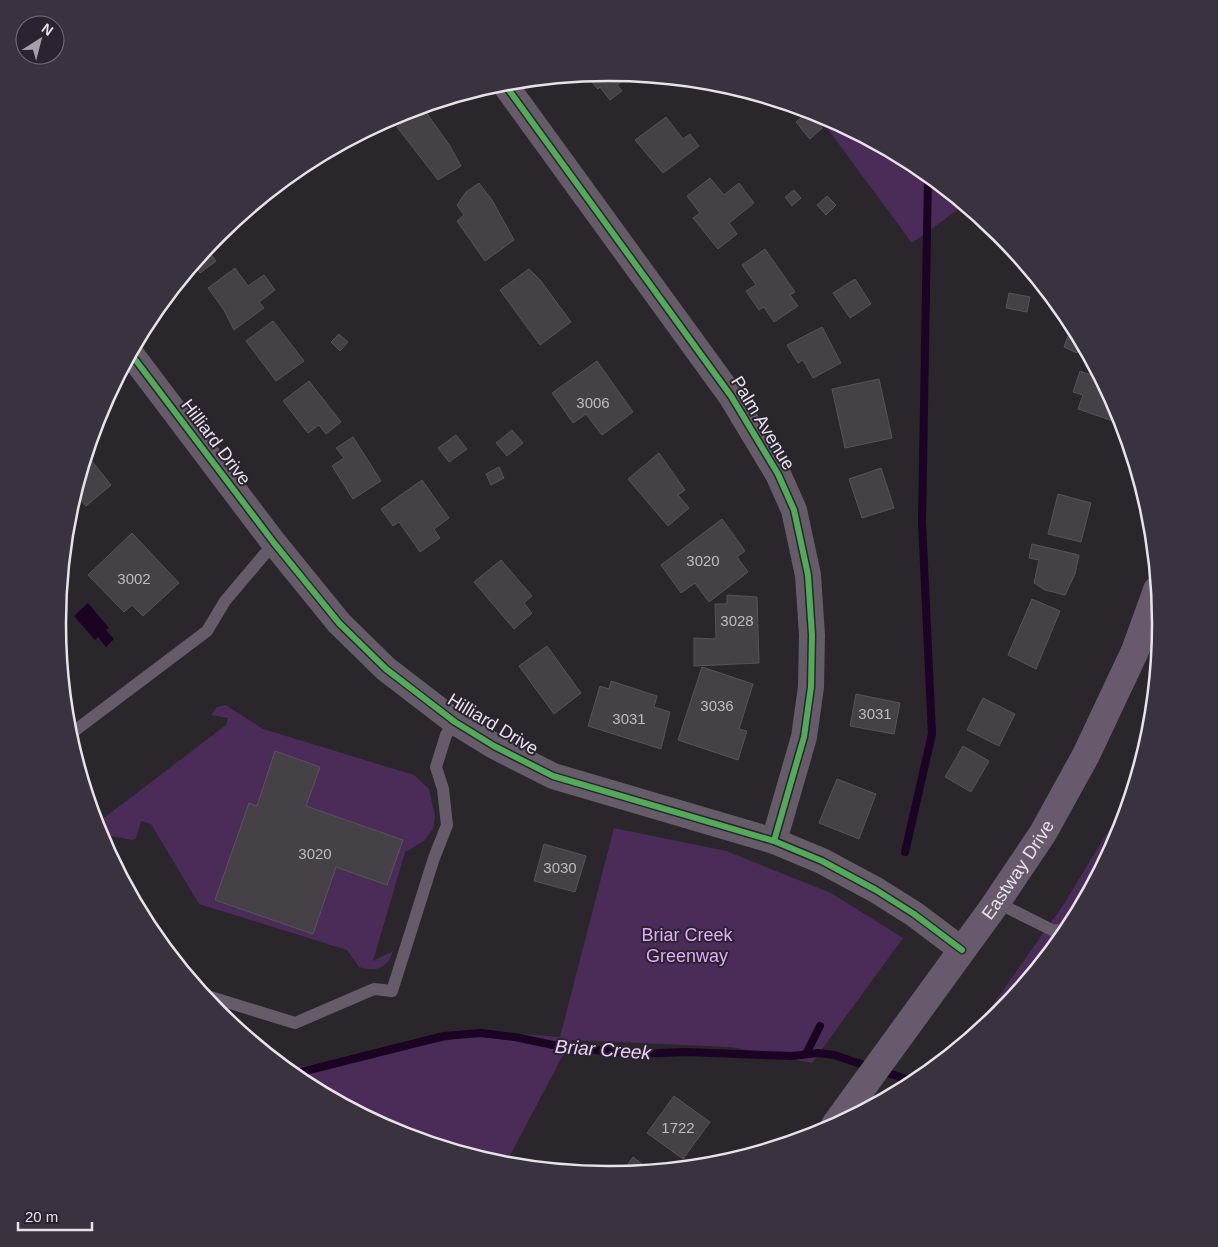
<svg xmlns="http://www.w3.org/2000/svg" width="1218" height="1247" font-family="Helvetica,sans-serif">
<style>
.green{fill:#4b2c59}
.water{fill:#1a0323}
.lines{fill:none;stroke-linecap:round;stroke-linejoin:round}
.stream{stroke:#1a0323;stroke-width:8}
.building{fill:#454147;stroke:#575459}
.lane{stroke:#655b69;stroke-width:12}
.street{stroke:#655b69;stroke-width:26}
.primary{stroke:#665a6c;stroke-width:28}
.cycleway-casing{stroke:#2b232f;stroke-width:9}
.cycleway{stroke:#51ab58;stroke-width:6}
.labels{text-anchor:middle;stroke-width:4;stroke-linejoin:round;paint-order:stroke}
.number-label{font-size:15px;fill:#bfbac1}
.street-label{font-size:18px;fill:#e8e2ea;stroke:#2b232f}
.park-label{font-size:18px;fill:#e3abfc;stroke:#2b232f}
.water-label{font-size:19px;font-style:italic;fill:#edd1fa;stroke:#2b232f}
.rim{fill:none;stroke:#e8e2ea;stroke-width:2.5}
</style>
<rect width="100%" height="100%" fill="#2a262c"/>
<g class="green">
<polygon points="816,113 916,165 964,205 912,243"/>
<path d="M226 705 263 729 414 775 429 789 435 817 433 829 424 841 405 852 373 961 393 951C388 969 375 972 359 967L347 950 199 904 151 824 141 821 136 838 133 840 106 835 101 837 96 824 226 725 228 718 211 715 217 707Z"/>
<polygon points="1116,818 1123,820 1118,835 1067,930 999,1014 969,1038 1064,904"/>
<polygon points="614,828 726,851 831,893 903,938 812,1063 731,1047 571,1040 505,1165 398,1133 302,1082 287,1069 495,1032 560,1037"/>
</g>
<polygon class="water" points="88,603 109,628 106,630 114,639 106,647 98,637 95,640 74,616"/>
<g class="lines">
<g class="stream">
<polyline points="905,852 932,734 922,522 928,175"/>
<polyline points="806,1054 820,1026"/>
<polyline points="293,1074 444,1036 481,1033 515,1037 558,1046 635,1054 685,1052 792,1056 818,1053 834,1055 915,1082"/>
</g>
</g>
<g class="building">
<polygon points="609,72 631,74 617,85 622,91 610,100 600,87 598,89 591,81 589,82 584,76"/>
<polygon points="423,108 450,146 461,166 438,180 397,127"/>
<polygon points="809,111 822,128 810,139 796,122"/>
<polygon points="666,117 683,139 690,134 699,146 663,173 635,140"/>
<polygon points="710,178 724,195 739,183 754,203 729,223 737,234 718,249 693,218 700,213 687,196"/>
<polygon points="479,183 492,200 514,240 485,261 457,221 464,215 457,205 466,192"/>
<polygon points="794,190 801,198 792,206 785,197"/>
<polygon points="827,196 836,205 826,215 817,205"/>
<polygon points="207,249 216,261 200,273 194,264"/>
<polygon points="765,249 795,292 790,295 798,306 774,322 764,307 759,310 746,291 756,285 742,265"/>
<polygon points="235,268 248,286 264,275 275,290 259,302 264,308 234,330 224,310 208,288"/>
<polygon points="529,269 541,281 571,322 540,345 500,290"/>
<polygon points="855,279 871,304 850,318 833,293"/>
<polygon points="1009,293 1030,297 1027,312 1006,308"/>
<polygon points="273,321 304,361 276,381 246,341"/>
<polygon points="822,327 841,363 813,378 803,360 798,363 787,345"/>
<polygon points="339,334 348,342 340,351 331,342"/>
<polygon points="1068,336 1081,343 1077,353 1064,347"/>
<polygon points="597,361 633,412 602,435 586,414 573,423 552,393"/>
<polygon points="1080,371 1097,377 1098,374 1117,409 1113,421 1078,409 1083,395 1073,392"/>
<polygon points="879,379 892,438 845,448 832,389"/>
<polygon points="309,381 341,422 326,434 319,425 308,433 283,401"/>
<polygon points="512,430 523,443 507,456 496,443"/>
<polygon points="456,435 467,449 449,462 438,448"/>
<polygon points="353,437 381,481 353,499 332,466 344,458 336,448"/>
<polygon points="659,453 685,490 678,495 689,508 668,526 628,479"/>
<polygon points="87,455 111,485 86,506 75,493"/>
<polygon points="499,467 504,478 491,485 486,474"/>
<polygon points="881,468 894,508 862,518 849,479"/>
<polygon points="422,480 449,518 434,529 440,538 420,552 399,522 393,526 381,509"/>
<polygon points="1058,494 1091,503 1081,542 1048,534"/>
<polygon points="722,519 745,551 737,557 748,572 709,602 695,583 681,593 661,565"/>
<polygon points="132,533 179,583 143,616 132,605 124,612 88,575"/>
<polygon points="1032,544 1079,555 1075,574 1065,595 1045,590 1034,583 1039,560 1029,558"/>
<polygon points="501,560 532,596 524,603 532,613 514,629 474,582"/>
<polygon points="727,595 757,597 759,663 694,666 694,638 716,639 715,604 727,604"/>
<polygon points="1032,599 1060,611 1036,669 1008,655"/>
<polygon points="547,646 581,693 554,714 519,666"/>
<polygon points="702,667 753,684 739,729 747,731 738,760 678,740"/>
<polygon points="611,681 657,696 654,707 670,712 661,749 588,726 600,686 609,689"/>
<polygon points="856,694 900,703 894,734 850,726"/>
<polygon points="983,698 1015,714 999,746 967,730"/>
<polygon points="963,746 989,761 971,792 945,777"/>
<polygon points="275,751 320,767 306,806 403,840 387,885 336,867 313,934 215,900 249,803 257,806"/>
<polygon points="837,779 876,794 859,839 819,823"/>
<polygon points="544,844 586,856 575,892 534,881"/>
<polygon points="674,1096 710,1122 683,1159 647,1133"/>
<polygon points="633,1157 651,1171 621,1174"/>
</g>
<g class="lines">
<g class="lane">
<polyline points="69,735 207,631 225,601 274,543"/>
<polyline points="996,902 1052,930 1067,931"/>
<polyline points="204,995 295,1023 374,989 392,991 434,858 447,825 443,789 436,767 446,735 455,722"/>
</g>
<g class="street">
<polyline points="503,82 731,396 778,474 794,510 808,575 812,635 811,687 804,737 774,841"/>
<polyline points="131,354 274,543 339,623 386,669 455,722 494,746 553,776 774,841 822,861 876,890 914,914 962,950"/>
</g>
<path class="primary" id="s1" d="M835 1125 992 909 1043 833 1086 755 1135 651 1157 590"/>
<defs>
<g id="cycleway">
<polyline points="503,82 731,396 778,474 794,510 808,575 812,635 811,687 804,737 774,841"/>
<polyline points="131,354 274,543 339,623 386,669 455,722 494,746 553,776 774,841 822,861 876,890 914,914 962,950"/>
</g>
</defs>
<use href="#cycleway" class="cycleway-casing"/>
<use href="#cycleway" class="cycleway"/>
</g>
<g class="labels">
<g class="number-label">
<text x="593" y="408">3006</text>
<text x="703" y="566">3020</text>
<text x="134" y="584">3002</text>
<text x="737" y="626">3028</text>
<text x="717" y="711">3036</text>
<text x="875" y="719">3031</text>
<text x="629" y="724">3031</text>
<text x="315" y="859">3020</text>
<text x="560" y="873">3030</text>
<text x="678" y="1133">1722</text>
</g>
<g class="street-label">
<text transform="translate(763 423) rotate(59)" y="6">Palm Avenue</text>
<text transform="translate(216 442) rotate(53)" y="6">Hilliard Drive</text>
<text transform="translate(493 724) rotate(31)" y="6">Hilliard Drive</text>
<text dy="6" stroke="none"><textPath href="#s1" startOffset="314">Eastway Drive</textPath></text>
</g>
<g class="park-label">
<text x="687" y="941">Briar Creek<tspan x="687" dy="21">Greenway</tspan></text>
</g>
<g class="water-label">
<text transform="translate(603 1049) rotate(4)" y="7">Briar Creek</text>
</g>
</g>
<path d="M0 0H1218V1247H0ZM608 81H610A542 542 0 0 1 1152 623V624A542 542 0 0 1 610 1166H608A542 542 0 0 1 66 624V623A542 542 0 0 1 608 81Z" fill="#3a323e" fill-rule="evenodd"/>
<path class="rim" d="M608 81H610A542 542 0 0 1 1152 623V624A542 542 0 0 1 610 1166H608A542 542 0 0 1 66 624V623A542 542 0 0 1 608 81Z"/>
<g transform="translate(40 40) rotate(36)"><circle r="24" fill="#2b232f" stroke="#776f7a"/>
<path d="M0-4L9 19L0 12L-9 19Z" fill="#a6a0a8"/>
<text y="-8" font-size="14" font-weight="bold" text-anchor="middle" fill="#e8e2ea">N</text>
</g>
<path d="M18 1222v8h74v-8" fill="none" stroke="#e8e2ea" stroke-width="2.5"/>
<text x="25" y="1222" font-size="15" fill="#e8e2ea" stroke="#2b232f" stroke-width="4" paint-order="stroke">20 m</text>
</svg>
